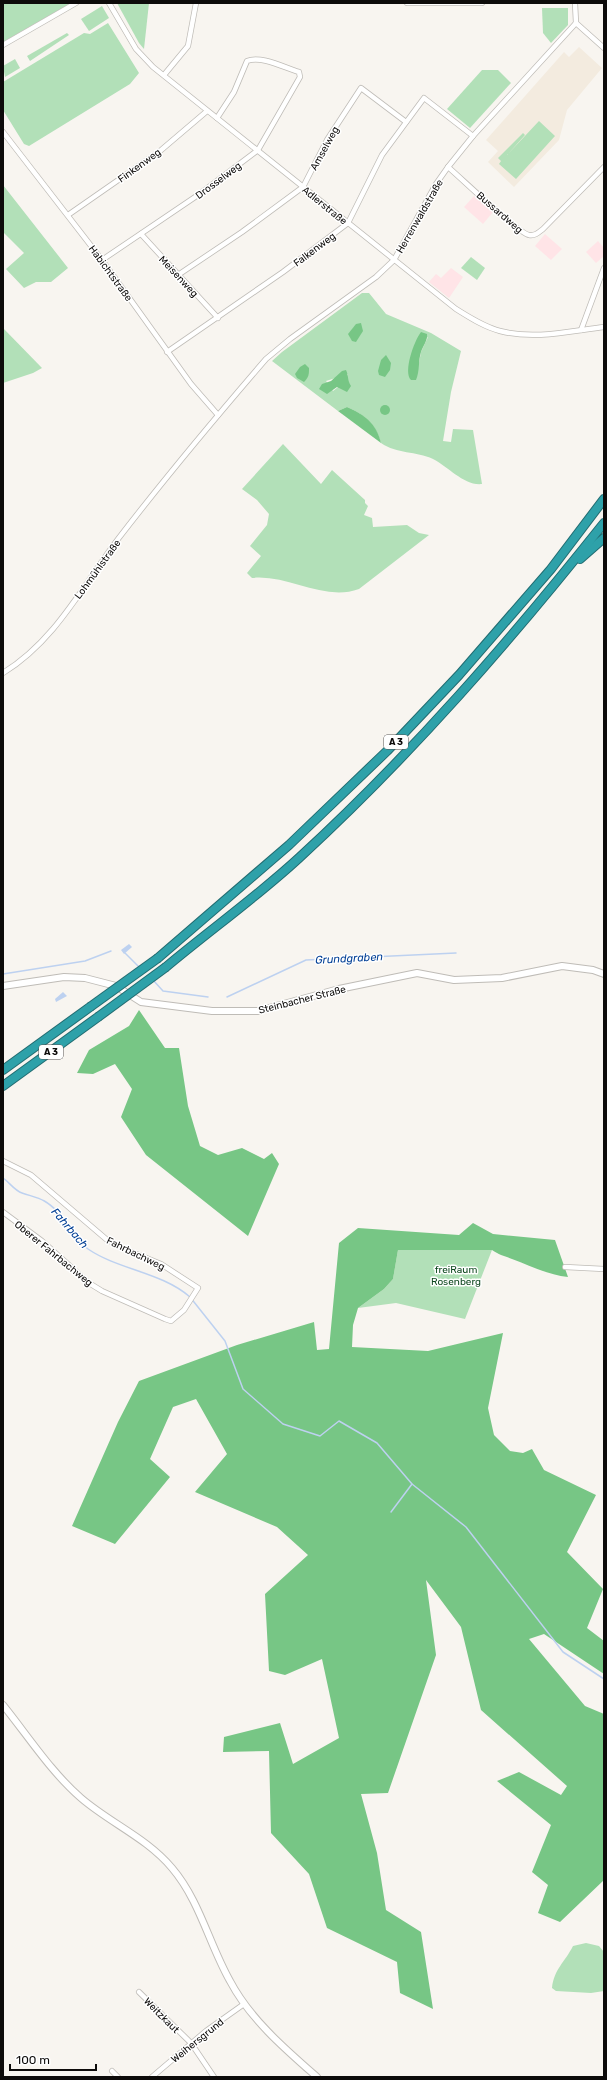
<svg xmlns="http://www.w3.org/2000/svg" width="607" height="2080" font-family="Rubik,sans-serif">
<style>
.built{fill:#f3ebdf}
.industrial{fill:#ffe4e7}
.green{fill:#b2e0b8;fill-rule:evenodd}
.forest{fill:#77c685}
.water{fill:#bdd1f0}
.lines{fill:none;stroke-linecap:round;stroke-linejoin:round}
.stream{stroke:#bdd1f0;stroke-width:1.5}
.street-casing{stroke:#bfbcb7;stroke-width:6}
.secondary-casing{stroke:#bfbcb7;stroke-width:8}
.highway-casing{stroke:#226c71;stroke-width:10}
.street{stroke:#fff;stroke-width:4.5}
.secondary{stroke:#fff;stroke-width:6}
.highway{stroke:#2ea1a9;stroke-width:8}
.highway-bridge-casing{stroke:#226c71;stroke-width:10;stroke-linecap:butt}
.highway-bridge{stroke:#2ea1a9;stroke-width:8}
.labels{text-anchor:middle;stroke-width:3;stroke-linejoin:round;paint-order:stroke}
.shield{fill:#fff;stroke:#565454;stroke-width:1}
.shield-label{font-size:9px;font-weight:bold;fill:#0d0b0a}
.street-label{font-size:10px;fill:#0d0b0a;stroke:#fff}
.park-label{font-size:10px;fill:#0c471d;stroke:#fff}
.water-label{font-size:11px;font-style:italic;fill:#023f95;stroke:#fff}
</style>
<rect width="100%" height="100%" fill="#f8f5f0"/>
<polygon class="built" points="579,47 602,68 567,110 559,140 514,187 488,162 498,151 486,140 564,52 569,57"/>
<g class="industrial">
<polygon points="474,196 493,212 483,224 464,207"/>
<polygon points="545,234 562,249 551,260 535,246"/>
<polygon points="598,241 604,248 604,256 596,263 586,252"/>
<polygon points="451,268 463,277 449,298 429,282 436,274 441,278"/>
</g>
<g class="green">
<polygon points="3,3 71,3 3,42"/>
<polygon points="117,3 149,3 144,49 139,43"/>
<polygon points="102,6 109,18 89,31 81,19"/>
<polygon points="542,8 568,8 568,25 551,43 543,33"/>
<polygon points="108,23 139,73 130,84 29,146 24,144 3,110 3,82 84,33 90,34"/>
<polygon points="67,33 69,35 30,61 27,56"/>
<polygon points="15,59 20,68 5,77 3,66"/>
<polygon points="482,70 498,70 511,83 470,128 447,109"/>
<polygon points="539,121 555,136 516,179 499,164 501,161 498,158 523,133 525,135 507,155"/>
<polygon points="3,185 68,268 51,282 36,282 24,288 6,269 24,253 3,232"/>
<polygon points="471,257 485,268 477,280 461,268"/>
<path d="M362 293H369L386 314 431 333 461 351 451 392 443 441 451 442 453 429 473 430 482 484C464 486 449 467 433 459 416 451 397 454 381 443 375 423 365 415 347 407L338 411 272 361 282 352ZM428 337 421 352 419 363 411 358 414 347ZM348 374 347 380 333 391 326 381Z"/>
<polygon points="3,328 42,368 33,373 3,383"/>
<path d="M283 444 321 484 332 470 365 500V503L368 506 364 515 372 518 373 527 407 525 419 533 429 535 359 589C324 602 288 574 252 578L247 573 261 556 250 546 267 525 269 514 257 500 242 489Z"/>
<polygon points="398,1250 492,1250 465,1319 396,1303 358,1308 384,1289 393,1279"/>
<path d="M586 1943 599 1946 604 1952V1991L591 1993 556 1991 552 1988C554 1969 565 1962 573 1946Z"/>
</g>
<g class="forest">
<polygon points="361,323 363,331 356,342 352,341 348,334 356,324"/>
<path d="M421 332 427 334C428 340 423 346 421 352 418 361 420 371 416 380H411C403 372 414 341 421 332Z"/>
<polygon points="386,355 391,363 390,370 385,377 379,375 378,371 381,360"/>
<path d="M305 364 309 368C309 374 309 377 304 382L297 378 295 374 300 367Z"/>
<path d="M346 370C349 376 347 380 351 386L347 392 337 387 327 394 319 389 322 384 331 381 342 371Z"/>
<circle cx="385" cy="410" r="5"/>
<path d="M347 407C365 415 376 423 381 443L338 411Z"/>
<polygon points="139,1010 165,1048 179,1048 188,1106 200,1146 218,1155 242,1148 264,1159 272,1153 279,1164 248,1236 146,1155 121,1117 132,1089 115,1064 93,1074 77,1073 89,1050 129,1026"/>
<path d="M473 1223 493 1234 555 1240 568 1277C548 1275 531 1266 512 1259 505 1256 499 1255 492 1250H398L393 1279 384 1289 358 1308 353 1325 352 1347 428 1351 503 1333 488 1408 494 1435 510 1451 523 1453 532 1449 544 1470 596 1495 567 1552 603 1589 587 1628 604 1641V1674L544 1634 529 1639 585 1706 604 1714V1880L560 1922 538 1913 548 1885 532 1872 551 1825 497 1781 519 1772 561 1795 567 1786 481 1710 461 1627 426 1580 436 1655 388 1793 361 1794 377 1853 386 1910 421 1932 433 2009 400 1993 397 1962 327 1928 309 1874 271 1833 269 1751 223 1752 224 1737 280 1723 293 1764 339 1738 322 1659 285 1675 269 1671 265 1594 308 1555 277 1527 195 1492 227 1454 196 1399 173 1407 150 1459 170 1477 115 1544 72 1526 118 1422 139 1381 237 1345 314 1322 317 1350 329 1349 339 1243 358 1228 459 1235Z"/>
</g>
<g class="water">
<polygon points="129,944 132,947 124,954 121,950"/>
<polygon points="63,992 67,996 56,1002 55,999"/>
</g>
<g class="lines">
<g class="stream">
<polyline points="124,952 140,968"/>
<polyline points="3,974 85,961 111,951"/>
<polyline points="153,980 163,991 208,997"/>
<polyline points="227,997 306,960 456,953"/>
<path d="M3 1178C9 1182 15 1191 22 1193 40 1199 44 1198 59 1213 69 1224 76 1241 88 1249 119 1270 161 1272 190 1297L225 1341 243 1389 283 1424 320 1436 339 1421 377 1443 412 1484 466 1527 563 1652 604 1679"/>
<polyline points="391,1512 412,1484"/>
</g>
<defs>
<g id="street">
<path d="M109 3 136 49 153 67 456 309C469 317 484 327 500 331 534 340 570 331 604 327"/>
<polyline points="407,3 482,3"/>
<polyline points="576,23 604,48"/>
<polyline points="3,45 76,3"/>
<polyline points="164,75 188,46 196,3"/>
<polyline points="3,132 102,260 191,384 218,415"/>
<path d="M448 167C461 178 519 234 529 235 535 236 538 233 543 229L604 167"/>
<polyline points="68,215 160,151 207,111"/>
<polyline points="141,234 218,318"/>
<path d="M102 260 201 193 258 150 300 77 299 72C285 68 261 55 247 61L234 92 217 118"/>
<polyline points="178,275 242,232 303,187 327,140 361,88 406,122"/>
<polyline points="581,330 604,268"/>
<polyline points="167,352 283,272 348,223 382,155 424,98 473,136"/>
<path d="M3 673C55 641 82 587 118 539 165 478 216 417 266 359L290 339 376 277 394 260 436 184 448 167 473 136 576 23 575 3"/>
<polyline points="3,1161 31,1175 106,1239 122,1248 161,1264 198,1288 184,1310 171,1321 165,1319 102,1291 89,1283 42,1241 3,1212"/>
<polyline points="565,1267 604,1269"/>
<polyline points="139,1992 191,2043 214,2077"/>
<polyline points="112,2071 118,2077"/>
<polyline points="152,2077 206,2031 244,2004"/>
</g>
<g id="secondary">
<polyline points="3,986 64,977 85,978 116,986 141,1002 212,1011 258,1011 339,989 417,973 454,980 502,978 562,966 593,970 604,974"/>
<path d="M3 1705C28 1736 51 1772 81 1798 110 1823 147 1838 172 1868 200 1901 209 1944 230 1981 250 2019 285 2049 317 2077"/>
</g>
<g id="highway">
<polyline points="580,559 604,538"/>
<polyline points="158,958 289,845 387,751 459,675 551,569 604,499"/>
<path d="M166 967C210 930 258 896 300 857 411 755 510 641 604 523"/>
<polyline points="3,1070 90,1007"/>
<polyline points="3,1086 98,1017"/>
</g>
</defs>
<use href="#street" class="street-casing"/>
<use href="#secondary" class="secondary-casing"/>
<use href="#highway" class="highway-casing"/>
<use href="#street" class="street"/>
<use href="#secondary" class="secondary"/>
<use href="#highway" class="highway"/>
<defs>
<g id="highway-bridge">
<polyline points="90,1007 158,958"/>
<polyline points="98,1017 166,967"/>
</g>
</defs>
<use href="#highway-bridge" class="highway-bridge-casing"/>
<use href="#highway-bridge" class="highway-bridge"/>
</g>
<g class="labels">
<g class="shield">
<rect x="384" y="735" width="24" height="14" rx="3"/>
<rect x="39" y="1045" width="24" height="14" rx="3"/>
</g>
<g class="shield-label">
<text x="396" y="745">A 3</text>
<text x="51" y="1055">A 3</text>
</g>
<g class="street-label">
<text transform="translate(324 148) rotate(-61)" y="4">Amselweg</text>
<text transform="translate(139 165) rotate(-36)" y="4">Finkenweg</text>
<text transform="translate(218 180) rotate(-37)" y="4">Drosselweg</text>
<text transform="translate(325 205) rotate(39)" y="4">Adlerstraße</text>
<text transform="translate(500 212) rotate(41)" y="4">Bussardweg</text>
<text transform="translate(419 216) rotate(-60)" y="4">Herrenwaldstraße</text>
<text transform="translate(314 249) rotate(-37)" y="4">Falkenweg</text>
<text transform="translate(111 273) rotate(54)" y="4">Habichtstraße</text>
<text transform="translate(179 276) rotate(47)" y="4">Meisenweg</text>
<text transform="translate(97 569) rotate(-54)" y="4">Lohmühlstraße</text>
<text transform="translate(302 999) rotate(-14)" y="4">Steinbacher Straße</text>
<text transform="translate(54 1253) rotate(39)" y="4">Oberer Fahrbachweg</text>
<text transform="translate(136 1253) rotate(26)" y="4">Fahrbachweg</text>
<text transform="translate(162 2015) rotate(45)" y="4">Weitzkaut</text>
<text transform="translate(197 2040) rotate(-39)" y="4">Weihersgrund</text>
</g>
<g class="park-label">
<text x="456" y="1273">freiRaum<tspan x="456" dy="12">Rosenberg</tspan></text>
</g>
<g class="water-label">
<text transform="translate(349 958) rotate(-3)" y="4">Grundgraben</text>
<text transform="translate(70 1228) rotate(49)" y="4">Fahrbach</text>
</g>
</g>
<rect width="607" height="2080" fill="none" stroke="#0d0b0a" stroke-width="8"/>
<path d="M10 2064v6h86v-6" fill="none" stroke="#0d0b0a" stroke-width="2"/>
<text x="16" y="2064" font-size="12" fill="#0d0b0a" stroke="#ffffff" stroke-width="3" paint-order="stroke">100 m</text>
</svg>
